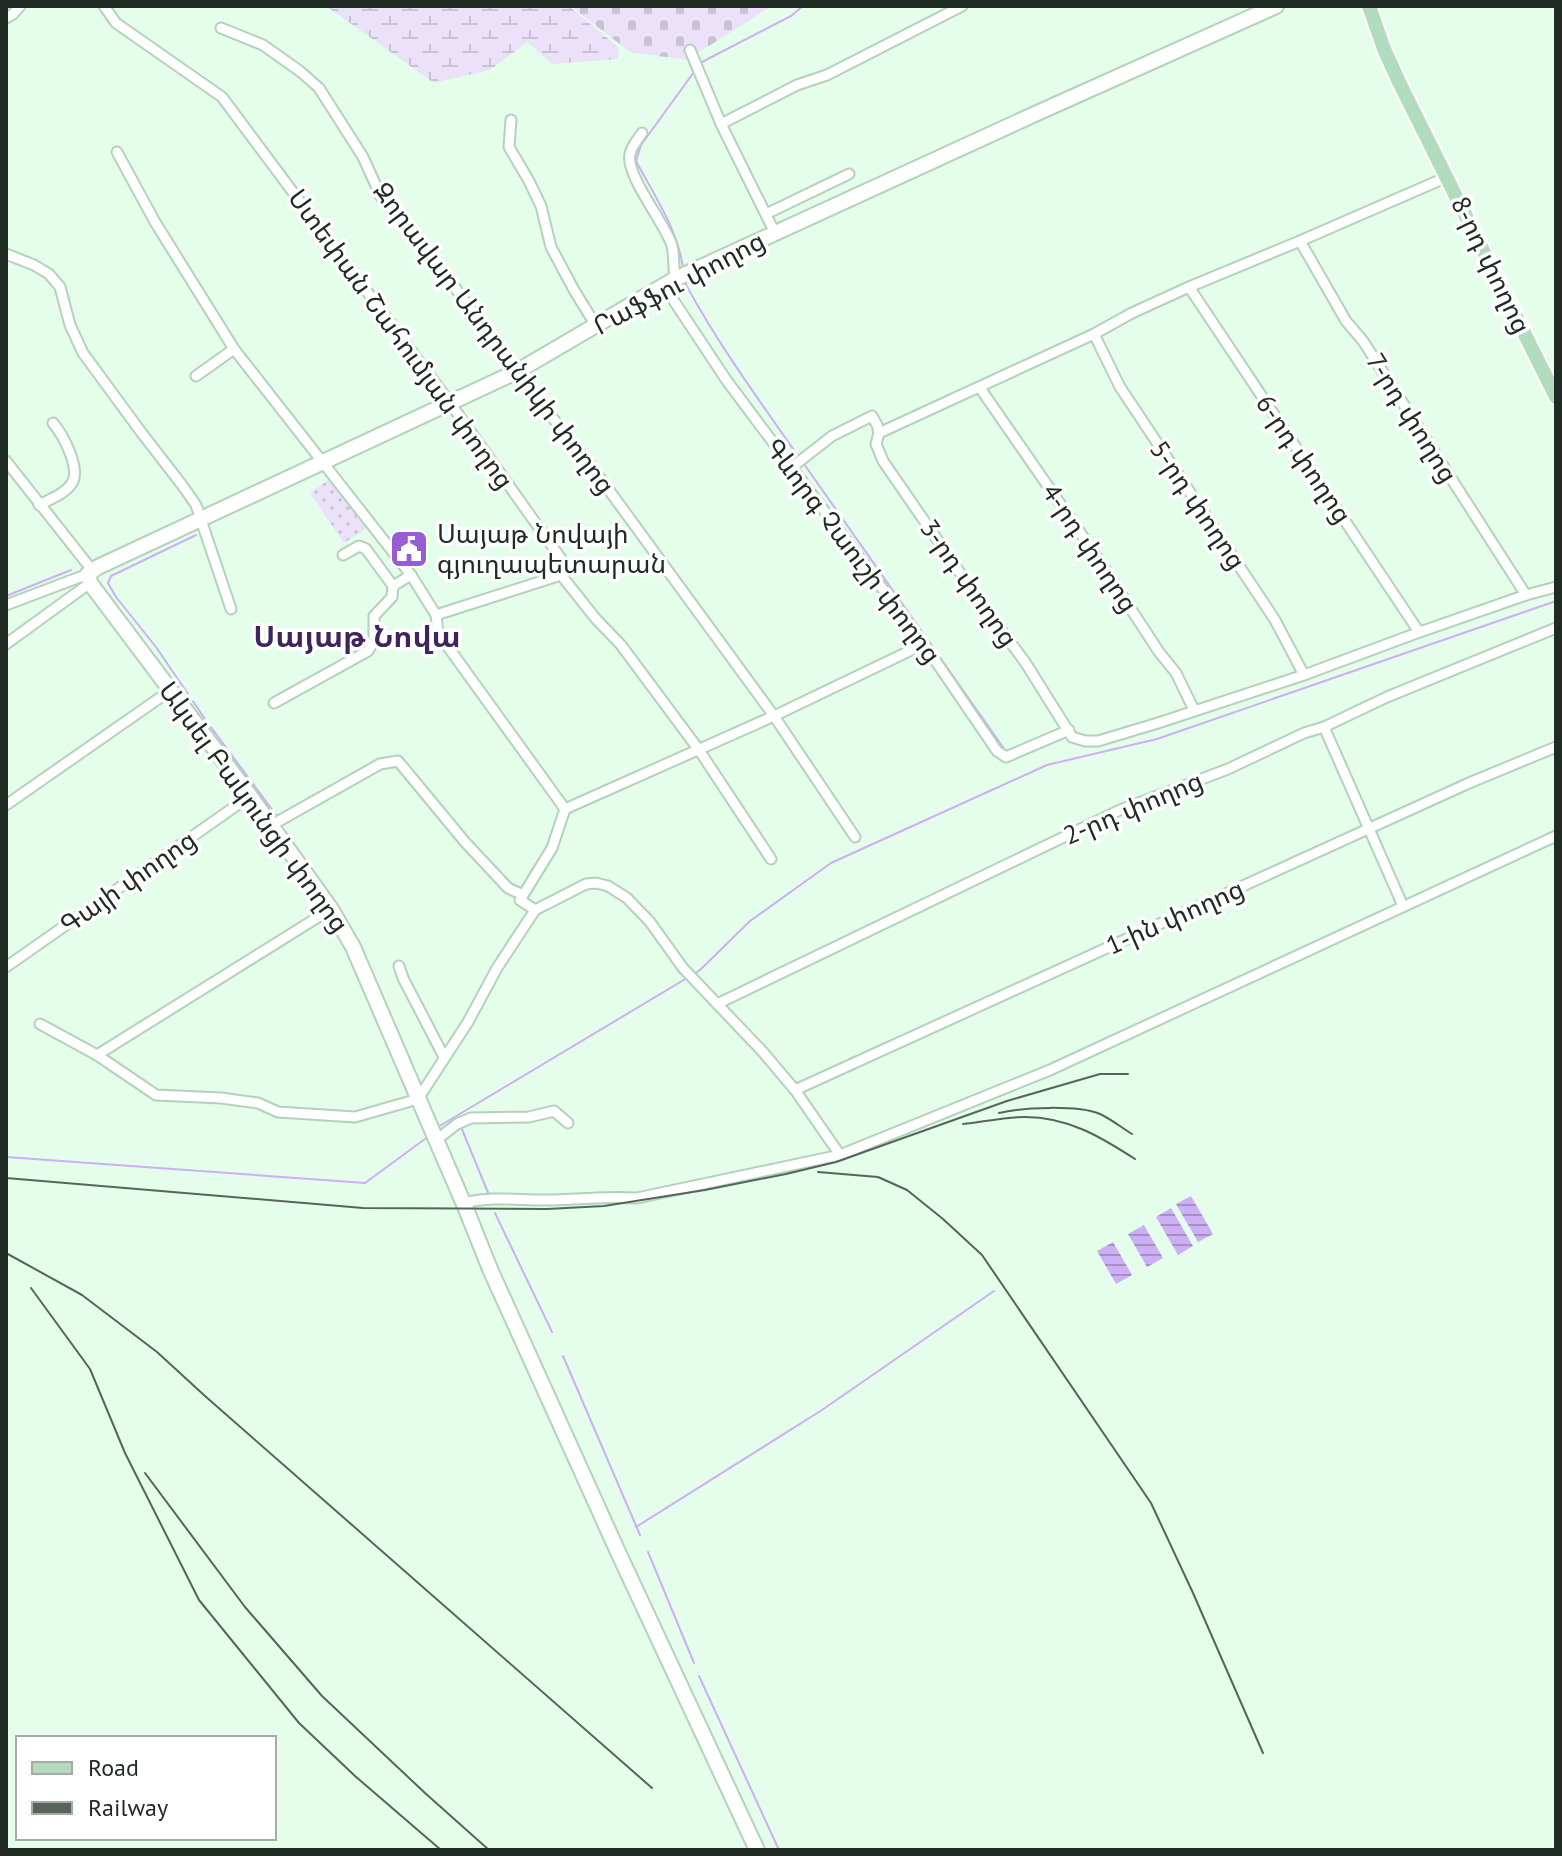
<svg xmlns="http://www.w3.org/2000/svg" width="1562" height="1856" font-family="'PT Sans','Noto Sans Armenian',sans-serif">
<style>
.green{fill:url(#green-dots)}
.wetland{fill:url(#wetland-marsh)}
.cemetery{fill:url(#cemetery-stones)}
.water{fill:url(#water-rules)}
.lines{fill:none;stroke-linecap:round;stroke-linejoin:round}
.stream{stroke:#ccaff4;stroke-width:2}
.minor-casing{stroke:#b3d2ba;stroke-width:13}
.secondary-casing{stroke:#b3d2ba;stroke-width:18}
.primary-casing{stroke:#fff;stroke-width:18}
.minor{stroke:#fff;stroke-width:9}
.secondary{stroke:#fff;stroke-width:14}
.primary{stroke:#b3dcbe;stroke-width:14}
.rail{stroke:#556559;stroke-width:2}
.labels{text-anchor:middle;stroke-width:7;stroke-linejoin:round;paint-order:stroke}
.street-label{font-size:26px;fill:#202c23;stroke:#fff}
.poi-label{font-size:26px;fill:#202c23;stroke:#fff;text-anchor:start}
.quarter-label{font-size:30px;font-weight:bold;fill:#3f245d;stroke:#fff}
</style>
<defs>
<pattern id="green-dots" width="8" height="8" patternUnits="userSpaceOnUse" patternTransform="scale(2)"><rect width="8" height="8" fill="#ebe2f9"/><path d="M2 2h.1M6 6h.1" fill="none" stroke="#c9c2d5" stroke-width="1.8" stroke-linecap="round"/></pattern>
<pattern id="wetland-marsh" width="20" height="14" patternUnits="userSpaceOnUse" patternTransform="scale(2)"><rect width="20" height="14" fill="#ebe2f9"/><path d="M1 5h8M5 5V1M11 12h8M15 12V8" fill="none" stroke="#c9c2d5"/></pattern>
<pattern id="cemetery-stones" width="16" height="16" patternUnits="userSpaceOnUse" patternTransform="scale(2)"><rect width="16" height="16" fill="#ebe2f9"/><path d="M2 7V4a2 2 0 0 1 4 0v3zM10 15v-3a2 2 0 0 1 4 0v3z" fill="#c9c2d5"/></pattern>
<pattern id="water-rules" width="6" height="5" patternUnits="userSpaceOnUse" patternTransform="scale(2)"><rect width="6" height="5" fill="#ccaff4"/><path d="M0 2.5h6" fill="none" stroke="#a58fc5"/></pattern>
</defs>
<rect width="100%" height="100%" fill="#e5feeb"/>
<polygon class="green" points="331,478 366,529 344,543 310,493"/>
<polygon class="wetland" points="326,6 569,6 618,47 619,59 552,64 527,42 490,70 434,83"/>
<polygon class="cemetery" points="575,6 772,6 687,60 630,52 574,9"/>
<g class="water">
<polygon points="1191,1196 1213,1234 1198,1242 1176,1204"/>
<polygon points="1171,1208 1193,1246 1178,1255 1156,1217"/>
<polygon points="1144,1225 1163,1258 1147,1267 1128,1234"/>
<polygon points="1113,1242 1132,1275 1116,1284 1097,1251"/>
</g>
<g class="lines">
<g class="stream">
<polyline points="702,62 791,16 803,6"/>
<path d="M683 268C678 230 654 195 636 161L641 145 694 72"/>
<path d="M685 283C718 344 759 400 798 456"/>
<polyline points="804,464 1005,750"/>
<polyline points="196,535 111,576 108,583 116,597 156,647 205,719 276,815"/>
<polyline points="6,596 71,570"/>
<polyline points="692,975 700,970 750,921 831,863 1047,765 1157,739 1556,601"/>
<polyline points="438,1127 687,978"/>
<polyline points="461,1127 489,1195"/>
<polyline points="6,1157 365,1183 425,1139"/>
<polyline points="495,1213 552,1332"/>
<polyline points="563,1356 640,1535"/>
<polyline points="636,1527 822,1410 994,1291"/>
<polyline points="648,1552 694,1663"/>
<polyline points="699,1676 779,1850"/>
</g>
<defs>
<g id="minor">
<polyline points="104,6 116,23 222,97 450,403 562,560 561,575 596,619 621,645 699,750 771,859"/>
<polyline points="6,18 13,14 20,6"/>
<polyline points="221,28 263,45 301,72 319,88 363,157 382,199 430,253 516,372 595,471 774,716 855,837"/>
<polyline points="690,50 721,124 775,233"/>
<polyline points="511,120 509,147 529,181 541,206 551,247 574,290 596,326"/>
<polyline points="721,124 797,85 827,75 962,6"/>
<path d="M642 133C638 139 631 147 630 154 625 174 663 221 671 243 675 253 673 267 675 279"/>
<polyline points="117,152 155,222 234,349 411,575 436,615 438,633 565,809"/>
<polyline points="766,214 849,174"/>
<polyline points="1300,241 1346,321 1363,341 1526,595"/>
<polyline points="6,254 34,265 49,274 60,287 70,325 83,353 141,432 182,485 196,505 231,609"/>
<polyline points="664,286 727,381 924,644 997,751 1006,757 1069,730"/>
<polyline points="1189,287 1419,632"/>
<polyline points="1094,334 1120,387 1275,620 1304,675"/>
<polyline points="196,376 234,349"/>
<polyline points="980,388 1095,554 1159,652 1176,673 1194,710"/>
<polyline points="879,433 876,444 883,461 974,593 1025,662 1072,737 1085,741 1098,741 1158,723 1304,675 1417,633 1526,595 1556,587"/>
<polyline points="879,433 1094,334 1132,313 1189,287 1300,241 1447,177"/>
<polyline points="6,461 92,570"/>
<polyline points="791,468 832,436 872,416 877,425 879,433"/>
<path d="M39 505C50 499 65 494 72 483 81 468 63 435 53 423"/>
<polyline points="343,555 359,546 366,549 393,586"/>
<polyline points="6,605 88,574"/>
<polyline points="436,615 561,575"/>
<polyline points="6,644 90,583"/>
<polyline points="274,703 368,651 374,641 374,616 392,597 393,586 411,575"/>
<polyline points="1324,727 1403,906"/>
<polyline points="6,805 171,690"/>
<polyline points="565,809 774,716 924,644"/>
<polyline points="270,826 380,764 398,761 465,842 508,888 523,895"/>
<polyline points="535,910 520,900 552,848 565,809"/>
<polyline points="399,966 403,978 444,1057"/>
<polyline points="6,967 250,796"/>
<polyline points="717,1004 1120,810 1228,769 1304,733 1324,727 1387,697 1556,628"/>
<polyline points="40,1024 97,1055 331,909"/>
<polyline points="97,1055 156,1095 221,1098 258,1103 278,1112 355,1117 418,1099 468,1022 497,968 535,910 586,884 596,883 608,886 627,898 650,922 683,968 762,1051 795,1090 840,1155"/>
<polyline points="795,1090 1469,783 1556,747"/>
<polyline points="435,1141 457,1124 471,1118 529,1117 554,1111 568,1123"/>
<path d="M463 1203C492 1196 516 1200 544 1200 575 1200 606 1196 637 1198L840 1155 1050 1070 1556 836"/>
</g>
<polyline id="secondary" points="757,1850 618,1552 490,1269 466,1209 353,947 331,909 250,796 90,583 88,574 98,567 516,372 675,279 1035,114 1276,6"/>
<polyline id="primary" points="1369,6 1384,49 1399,82 1556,397"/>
</defs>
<use href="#minor" class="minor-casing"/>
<use href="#secondary" class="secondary-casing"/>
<use href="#primary" class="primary-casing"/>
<use href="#minor" class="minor"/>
<use href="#secondary" class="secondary"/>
<use href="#primary" class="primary"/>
<g class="rail">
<path d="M999 1113C1023 1107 1078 1105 1100 1114 1111 1119 1122 1128 1132 1134"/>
<path d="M963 1124C983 1122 1005 1117 1025 1117 1068 1117 1101 1137 1135 1159"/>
<polyline points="818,1172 878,1177 907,1190 943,1219 982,1255 1151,1503 1193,1593 1263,1753"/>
<polyline points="6,1178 363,1208 547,1209 604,1206 705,1190 786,1174 836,1162 1007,1101 1100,1074 1128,1074"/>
<polyline points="6,1253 82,1295 157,1352 205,1396 652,1788"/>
<polyline points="31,1288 90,1369 125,1453 199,1600 299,1723 355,1776 441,1850"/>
<polyline points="145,1473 245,1607 322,1696 425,1793 489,1850"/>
</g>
</g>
<defs>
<symbol id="civic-square" viewBox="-11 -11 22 22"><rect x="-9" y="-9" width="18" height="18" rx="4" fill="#965dd5" stroke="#fff"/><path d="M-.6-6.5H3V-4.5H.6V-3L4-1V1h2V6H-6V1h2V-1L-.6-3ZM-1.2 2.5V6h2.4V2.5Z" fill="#fff"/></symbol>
</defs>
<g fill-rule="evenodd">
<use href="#civic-square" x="387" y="527" width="44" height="44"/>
</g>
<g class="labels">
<g class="street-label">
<text transform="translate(1491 265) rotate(64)" y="9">8-րդ փողոց</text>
<text transform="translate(679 283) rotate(-28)" y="9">Րաֆֆու փողոց</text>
<text transform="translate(494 338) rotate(53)" y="9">Զորավար Անդրանիկի փողոց</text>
<text transform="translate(401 339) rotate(54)" y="9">Ստեփան Շահումյան փողոց</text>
<text transform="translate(1412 418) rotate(58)" y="9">7-րդ փողոց</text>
<text transform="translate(1304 459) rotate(56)" y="9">6-րդ փողոց</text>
<text transform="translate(1198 505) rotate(56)" y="9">5-րդ փողոց</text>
<text transform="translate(1090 548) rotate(56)" y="9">4-րդ փողոց</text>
<text transform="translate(853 551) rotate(53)" y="9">Գևորգ Չաուշի փողոց</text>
<text transform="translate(969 583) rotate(55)" y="9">3-րդ փողոց</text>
<text transform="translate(254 807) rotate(54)" y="9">Ակսել Բակունցի փողոց</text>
<text transform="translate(1133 808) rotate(-23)" y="9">2-րդ փողոց</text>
<text transform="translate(128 882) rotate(-35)" y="9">Գայի փողոց</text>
<text transform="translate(1175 917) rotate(-24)" y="9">1-ին փողոց</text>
</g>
<g class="poi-label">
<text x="437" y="543">Սայաթ Նովայի<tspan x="437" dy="30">գյուղապետարան</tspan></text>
</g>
<g class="quarter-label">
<text x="357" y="647">Սայաթ Նովա</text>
</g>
</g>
<rect width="1562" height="1856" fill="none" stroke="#202c23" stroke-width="16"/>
<rect x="16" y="1736" width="260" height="104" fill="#ffffff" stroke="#a6aba7" stroke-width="2"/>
<rect x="32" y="1762" width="40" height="12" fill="#b3dcbe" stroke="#a6aba7" stroke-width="2"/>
<text x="88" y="1776" font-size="24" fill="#202c23">Road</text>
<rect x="32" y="1802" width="40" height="12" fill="#556559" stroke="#a6aba7" stroke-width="2"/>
<text x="88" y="1816" font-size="24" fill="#202c23">Railway</text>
</svg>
